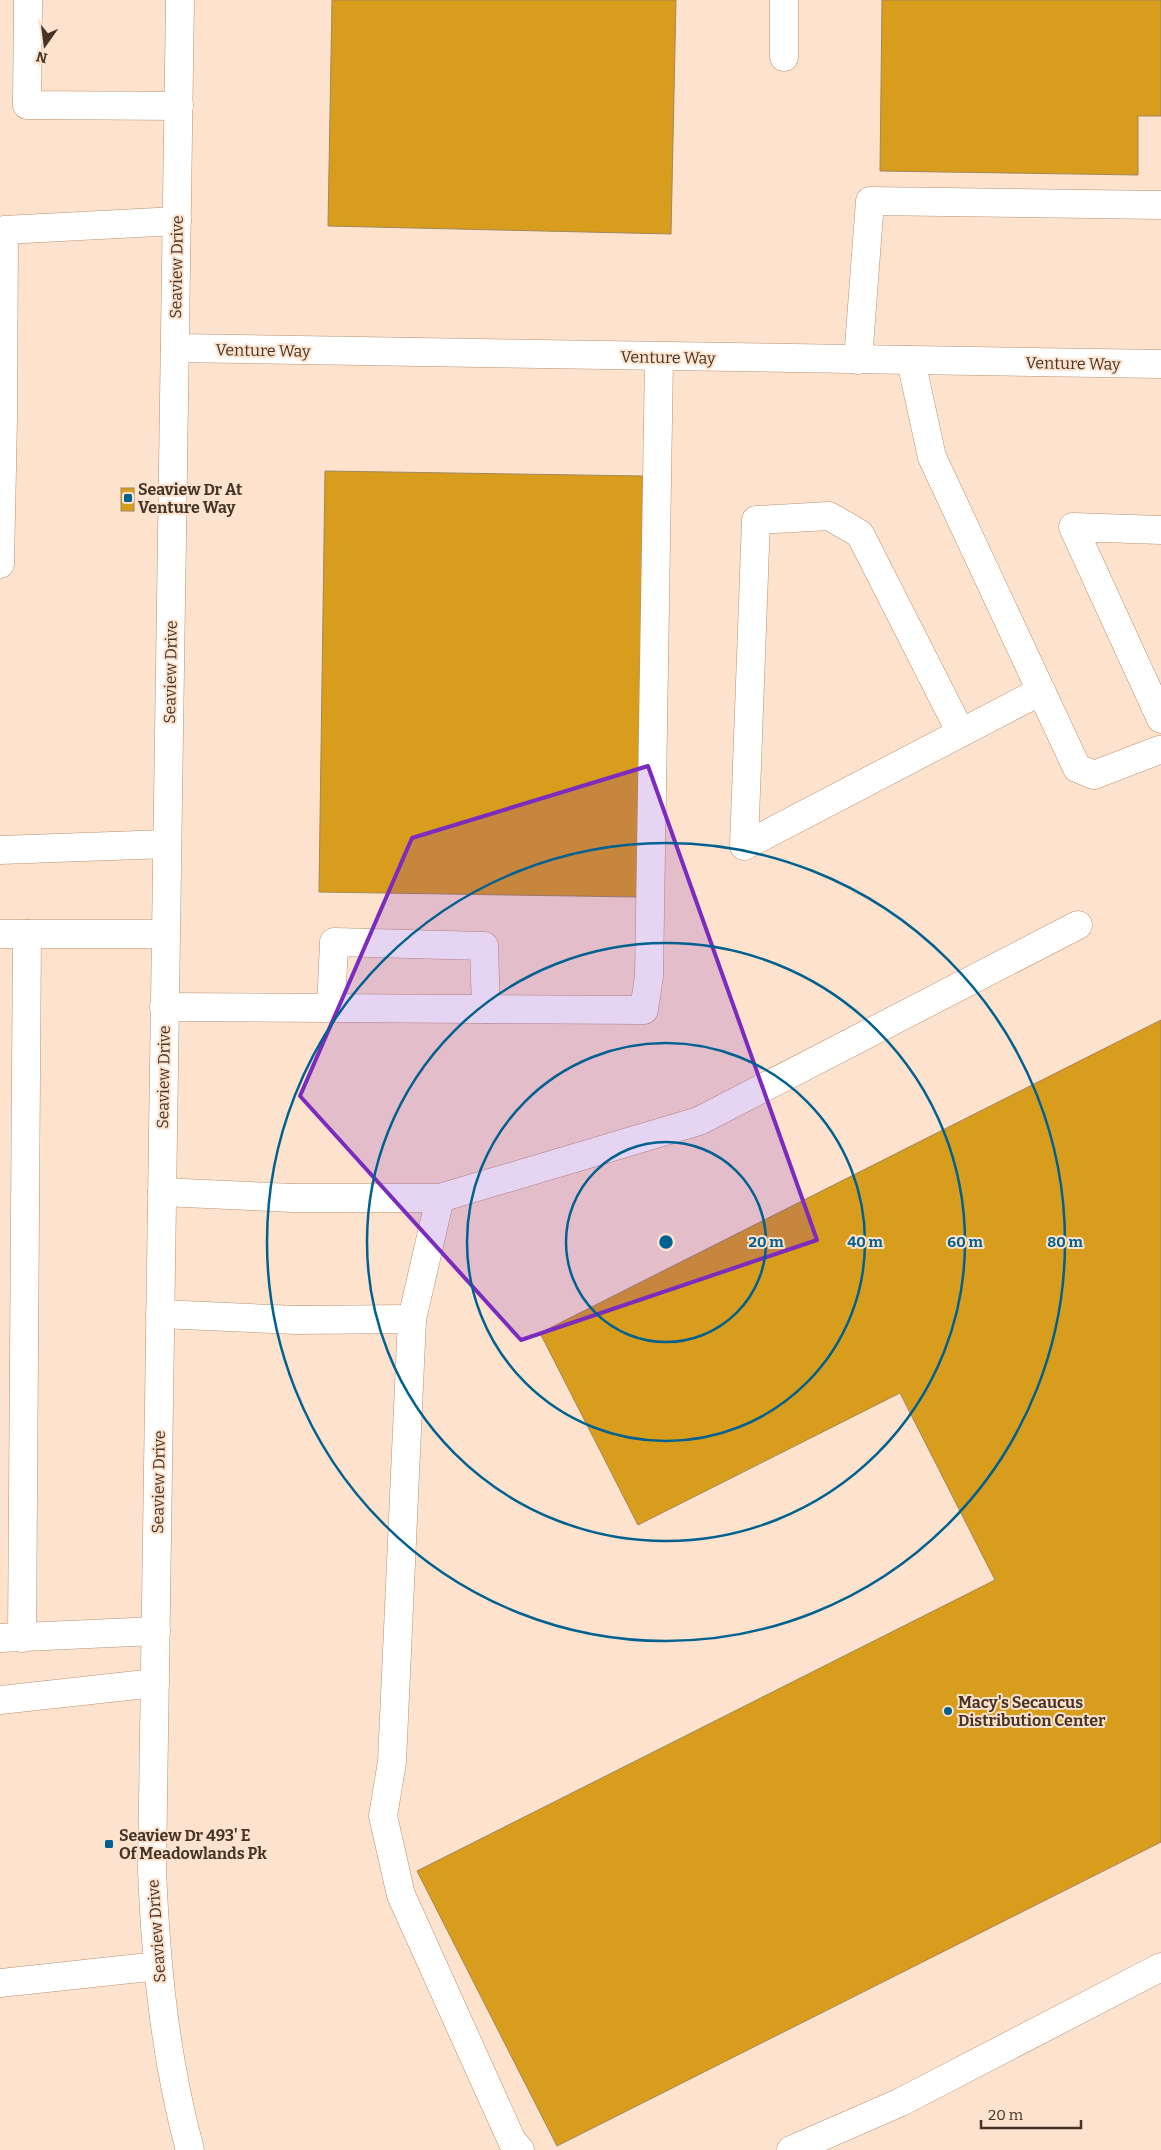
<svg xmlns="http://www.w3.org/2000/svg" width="1161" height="2150" font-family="Bitter,serif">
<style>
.building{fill:#d99d1d;stroke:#a1875a}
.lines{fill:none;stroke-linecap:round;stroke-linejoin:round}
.minor-casing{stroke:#bb9270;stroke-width:29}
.major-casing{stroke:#bb9270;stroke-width:29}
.minor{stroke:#fff;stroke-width:28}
.major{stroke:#fff;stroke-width:28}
.marked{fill:#7b2cbf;fill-opacity:0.2;stroke:#7b2cbf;stroke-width:4;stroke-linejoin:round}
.ring{fill:none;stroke:#006190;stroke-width:2.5}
.poi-dot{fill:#006190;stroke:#fde2cd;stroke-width:2}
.labels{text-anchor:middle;stroke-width:4;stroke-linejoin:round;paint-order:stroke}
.street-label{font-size:16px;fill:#463527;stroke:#fde2cd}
.poi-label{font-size:16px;font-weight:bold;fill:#463527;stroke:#fde2cd;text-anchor:start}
.centre{fill:#006190;stroke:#fde2cd;stroke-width:2.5}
.ring-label{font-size:15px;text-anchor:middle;font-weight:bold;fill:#006190;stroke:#fde2cd;stroke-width:4;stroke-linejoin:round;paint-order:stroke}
</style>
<rect width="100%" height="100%" fill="#fde2cd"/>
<g class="building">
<polygon points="332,0 676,0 671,234 328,226"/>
<polygon points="882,0 1161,0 1161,116 1138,116 1138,175 880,171"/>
<polygon points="325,471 643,476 637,897 319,892"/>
<rect x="121" y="488" width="13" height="23"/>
<polygon points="1161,1020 1161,1842 557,2146 417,1871 995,1580 900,1393 638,1525 540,1333"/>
</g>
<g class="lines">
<defs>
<g id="minor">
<polyline points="28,0 27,105 179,106"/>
<polyline points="784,57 784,0"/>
<polyline points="175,348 1161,364"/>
<polyline points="858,360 870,201 1161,205"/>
<polyline points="911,361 932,457 1077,768 1094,775 1159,750"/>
<polyline points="1161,530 1073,527 1161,719"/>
<polyline points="0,564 3,419 4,230 177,221"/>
<polyline points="961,733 860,534 829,516 756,520 744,846 1041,691"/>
<polyline points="0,850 167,844"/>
<polyline points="0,934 165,934"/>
<polyline points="164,1007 644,1010 649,976 659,357"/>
<polyline points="331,1008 334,942 484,946 486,1009"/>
<polyline points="162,1192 293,1198 440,1198 699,1121 1078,925"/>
<polyline points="160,1314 296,1320 412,1319 392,1762 383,1816 401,1895 512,2141 520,2150"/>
<polyline points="412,1319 440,1198"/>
<polyline points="0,1638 156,1631"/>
<polyline points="22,1638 27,934"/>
<polyline points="0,1700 155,1683"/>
<polyline points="0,1983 158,1966"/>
<polyline points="791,2150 901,2102 1161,1967"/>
</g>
<path id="major" d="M180 0 152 1870C156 1965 165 2058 190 2150"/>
</defs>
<use href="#minor" class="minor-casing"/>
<use href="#major" class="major-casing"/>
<use href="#minor" class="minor"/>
<use href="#major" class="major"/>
</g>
<path class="marked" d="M648 766 817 1240 521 1340 300 1096 412 838Z"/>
<g class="ring">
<circle cx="666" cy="1242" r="100"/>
<circle cx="666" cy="1242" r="199"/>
<circle cx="666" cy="1242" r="299"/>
<circle cx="666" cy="1242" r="399"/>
</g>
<g class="poi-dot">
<rect x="123" y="493" width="10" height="10" rx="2.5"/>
<circle cx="948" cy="1711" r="5"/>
<rect x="104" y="1839" width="10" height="10" rx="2.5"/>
</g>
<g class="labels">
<g class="street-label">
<text transform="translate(176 267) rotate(-89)" y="6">Seaview Drive</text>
<text transform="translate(263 350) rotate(1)" y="6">Venture Way</text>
<text transform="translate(668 357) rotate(1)" y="6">Venture Way</text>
<text transform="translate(1073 363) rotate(1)" y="6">Venture Way</text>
<text transform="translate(170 672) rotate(-89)" y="6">Seaview Drive</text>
<text transform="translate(163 1077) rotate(-89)" y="6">Seaview Drive</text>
<text transform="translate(158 1482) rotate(-89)" y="6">Seaview Drive</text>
<text transform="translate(156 1931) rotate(-94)" y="6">Seaview Drive</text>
</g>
<g class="poi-label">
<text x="138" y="495">Seaview Dr At<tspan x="138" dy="18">Venture Way</tspan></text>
<text x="958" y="1708">Macy's Secaucus<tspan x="958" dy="18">Distribution Center</tspan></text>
<text x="119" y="1841">Seaview Dr 493' E<tspan x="119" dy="18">Of Meadowlands Pk</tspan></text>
</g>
</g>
<circle cx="666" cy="1242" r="8" class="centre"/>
<g class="ring-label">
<text x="766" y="1247">20 m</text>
<text x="865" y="1247">40 m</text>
<text x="965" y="1247">60 m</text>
<text x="1065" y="1247">80 m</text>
</g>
<g transform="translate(45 45) rotate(194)" stroke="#fde2cd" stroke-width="4" paint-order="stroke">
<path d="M0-4L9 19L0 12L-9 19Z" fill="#463527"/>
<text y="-8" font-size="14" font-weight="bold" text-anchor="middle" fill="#463527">N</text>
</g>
<path d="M981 2120v8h100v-8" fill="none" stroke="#463527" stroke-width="2.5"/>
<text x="988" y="2120" font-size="15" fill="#463527" stroke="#fde2cd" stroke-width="4" paint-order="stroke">20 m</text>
</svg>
